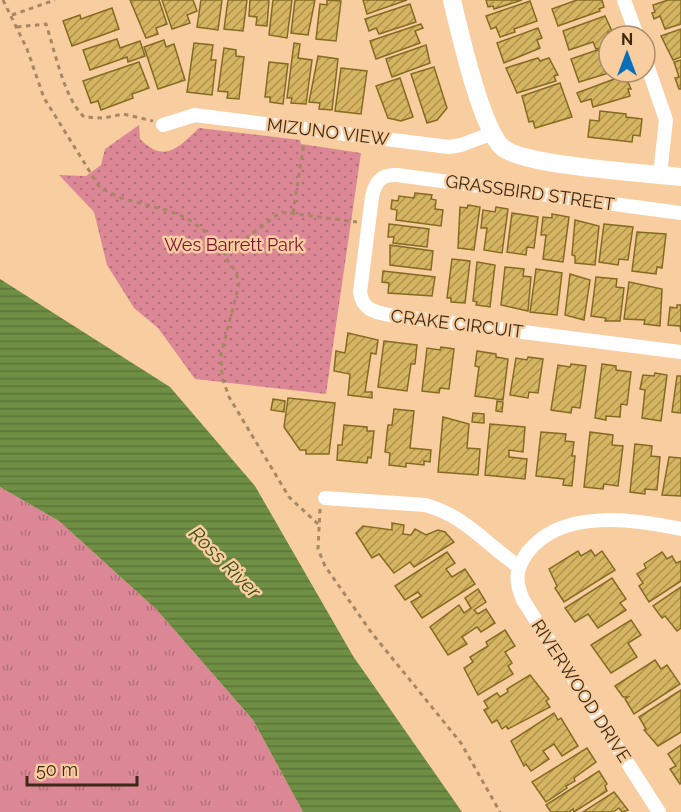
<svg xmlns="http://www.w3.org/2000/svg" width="681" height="812" font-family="Raleway,sans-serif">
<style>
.grass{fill:url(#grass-tufts)}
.park{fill:url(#park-dots)}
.water{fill:url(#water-rules)}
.building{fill:url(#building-hatch);stroke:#856b22;stroke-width:1.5}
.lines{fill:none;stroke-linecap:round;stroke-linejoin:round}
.path{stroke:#a88763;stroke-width:3;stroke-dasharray:4.5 4.5;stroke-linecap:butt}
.minor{stroke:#fff;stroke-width:14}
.tertiary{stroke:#fff;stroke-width:18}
.labels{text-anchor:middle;stroke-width:5;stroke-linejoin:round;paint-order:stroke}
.street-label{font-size:18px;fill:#3e2a12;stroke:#f8cda0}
.park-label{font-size:18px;fill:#7b1033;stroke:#f8cda0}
.water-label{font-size:20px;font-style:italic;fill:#395019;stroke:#f8cda0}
</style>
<defs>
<pattern id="grass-tufts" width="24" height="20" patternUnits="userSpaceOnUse" patternTransform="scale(1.5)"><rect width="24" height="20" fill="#db8796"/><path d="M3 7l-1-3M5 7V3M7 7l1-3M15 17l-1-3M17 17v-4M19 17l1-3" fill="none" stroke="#b36f79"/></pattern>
<pattern id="park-dots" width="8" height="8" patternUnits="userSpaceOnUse" patternTransform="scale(1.5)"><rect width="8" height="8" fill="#db8796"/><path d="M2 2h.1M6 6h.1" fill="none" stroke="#b36f79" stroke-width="1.8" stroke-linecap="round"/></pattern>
<pattern id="water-rules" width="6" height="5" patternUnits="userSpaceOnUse" patternTransform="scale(1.5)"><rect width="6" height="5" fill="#6e8f44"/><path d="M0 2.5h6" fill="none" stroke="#5c7537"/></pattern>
<pattern id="building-hatch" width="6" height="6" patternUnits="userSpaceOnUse" patternTransform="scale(1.5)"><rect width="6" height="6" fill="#d5b561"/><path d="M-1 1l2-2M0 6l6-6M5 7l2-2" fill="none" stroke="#ae934f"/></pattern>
</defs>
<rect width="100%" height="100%" fill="#f8cda0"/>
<polygon class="grass" points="0,487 59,521 157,610 253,720 303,812 0,812"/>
<path class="park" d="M139 125 140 139C165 164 178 148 199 128L300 140 301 144 361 153 326 394 195 379 158 328 134 308 107 265 94 212 59 175 86 176 101 165 105 149Z"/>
<polygon class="water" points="0,279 170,387 255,486 353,656 462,812 303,812 253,720 157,610 59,521 0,487"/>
<g class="building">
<polygon points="130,0 159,0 167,24 156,28 158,34 146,38"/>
<polygon points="162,0 193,0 197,11 187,15 190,23 172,29"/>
<polygon points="201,0 222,0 218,30 197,27"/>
<polygon points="228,0 247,0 243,31 224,29"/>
<polygon points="250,0 269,0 267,26 256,25 257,17 249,16"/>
<polygon points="273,0 292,0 287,38 269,35"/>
<polygon points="295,0 315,0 308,35 291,33"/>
<polygon points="327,0 341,1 336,41 316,39 320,4 327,5"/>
<polygon points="363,0 407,0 367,14"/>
<polygon points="486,0 522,0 494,9 493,6 488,7"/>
<polygon points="577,0 602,0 604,7 599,9 600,11 558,26 552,9"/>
<polygon points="668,0 681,0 681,24 665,29 660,16 654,19 652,13 655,12 653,5"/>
<polygon points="530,1 537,21 514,29 515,32 500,37 496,27 491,29 486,16"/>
<polygon points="410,4 416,22 379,34 376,28 369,31 365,19"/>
<polygon points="112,8 119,29 72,46 63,21 80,15 81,19"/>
<polygon points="605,16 612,31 608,32 609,45 596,49 593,42 569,50 563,31"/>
<polygon points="421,24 423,28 415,31 420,43 376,59 370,41"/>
<polygon points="538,28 542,38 537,40 540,48 504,63 497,43"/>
<polygon points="681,29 681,57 673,60 661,36"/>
<polygon points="117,39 120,48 140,41 145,56 128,62 127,57 90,70 83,50"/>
<polygon points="164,40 166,47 174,44 185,80 158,89 144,47"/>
<polygon points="194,43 213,45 211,60 216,60 212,95 187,92"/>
<polygon points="294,43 300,44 298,58 312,60 306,104 291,103 292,98 287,98"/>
<polygon points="426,45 430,63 392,77 386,59"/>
<polygon points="609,46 609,72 612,72 579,82 571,59"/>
<polygon points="224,48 236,50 236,56 244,57 239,99 227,98 228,92 218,91"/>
<polygon points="318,56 338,59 332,110 319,109 320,103 309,102"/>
<polygon points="538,58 540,61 549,58 558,75 554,76 556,81 517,93 506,68"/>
<polygon points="681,60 681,89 679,89 675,78 679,77 674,62"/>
<polygon points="139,62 149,88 132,94 133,98 101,110 98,101 91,103 83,81"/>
<polygon points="269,62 288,64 283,104 270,102 270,97 265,97"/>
<polygon points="434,67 447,108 437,120 427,123 411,74"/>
<polygon points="341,68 367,71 361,114 335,111"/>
<polygon points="625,75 631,89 628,89 630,96 593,107 591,99 581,102 577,93"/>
<polygon points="400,78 413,117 401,121 388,118 376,86"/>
<polygon points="560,83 572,117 535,128 533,121 529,122 522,96"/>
<polygon points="600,111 626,114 626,117 642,119 640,136 633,135 632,142 588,137 590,120 599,121"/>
<polygon points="415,193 432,195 431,199 436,200 435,209 443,210 441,226 396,220 397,210 391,209 392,200 398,201 399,196 414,198"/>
<polygon points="468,205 480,207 474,250 458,248 460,207 467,208"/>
<polygon points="496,207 508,209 502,253 484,250 487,228 481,228 483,210 495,212"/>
<polygon points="512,213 538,217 534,248 527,247 526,255 507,252"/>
<polygon points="552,214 569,217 563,262 543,259 546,235 541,235 543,217 552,218"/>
<polygon points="575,220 599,226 595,265 575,263 575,256 572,255"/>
<polygon points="389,224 429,229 427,247 393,243 394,237 388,237"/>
<polygon points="604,224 633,227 628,260 619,259 618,265 599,262"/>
<polygon points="637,232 666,234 662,268 657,267 656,274 632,271"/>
<polygon points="390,245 433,251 431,270 390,265"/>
<polygon points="452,259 470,261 465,303 451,302 451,298 447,298"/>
<polygon points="477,262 495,265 490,307 476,305 477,302 473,301"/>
<polygon points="505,267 524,269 523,276 531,277 528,311 501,305"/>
<polygon points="536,269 562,273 557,315 530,312"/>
<polygon points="383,271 435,277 432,296 388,293 389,283 382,282"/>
<polygon points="570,274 590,280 584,320 565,315"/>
<polygon points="596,277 617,279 616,287 624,288 620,321 605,321 606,318 591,316"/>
<polygon points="629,282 662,289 660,326 644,324 645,320 624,319"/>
<polygon points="677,305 681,305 681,332 680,326 668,325 670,307 677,308"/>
<polygon points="348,333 378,340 376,354 371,353 365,392 372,392 372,398 348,395 350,374 334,371 336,351 345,353"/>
<polygon points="384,341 417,345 415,364 411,364 407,391 378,387"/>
<polygon points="441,347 454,349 449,389 440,388 439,393 422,391 427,348 440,350"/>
<polygon points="477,351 496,354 496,357 508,359 503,400 475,396 479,367 475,366"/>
<polygon points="528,357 543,359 538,393 529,392 528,398 510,395 516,358 527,360"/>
<polygon points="571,364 586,366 580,408 572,407 571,413 551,410 558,365 570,367"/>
<polygon points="602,364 616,366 616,370 631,372 627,405 621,404 620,417 606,416 606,420 595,418"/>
<polygon points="655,373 667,375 661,421 642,418 645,390 640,389 643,375 654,376"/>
<polygon points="677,376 681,376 681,413 672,412"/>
<polygon points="288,398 335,403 329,454 306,454 306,450 300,450 284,427"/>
<polygon points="273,399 285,401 284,412 271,410"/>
<polygon points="497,401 503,402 502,412 496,411"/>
<polygon points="394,409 414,411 410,448 431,450 430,462 424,461 424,465 406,463 406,467 389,465 390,453 385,452 388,425 392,425"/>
<polygon points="473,413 484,414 484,423 472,422"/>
<polygon points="443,417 469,424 467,448 480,449 478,475 438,472"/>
<polygon points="490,424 525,427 523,452 509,450 509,457 527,459 525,479 485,475"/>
<polygon points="344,425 367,427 367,431 374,431 371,458 368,457 367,463 337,460 338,445 342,445"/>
<polygon points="541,432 566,434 565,441 574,442 572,456 575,456 572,486 563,485 564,479 536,476"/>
<polygon points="590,432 613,435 612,445 623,446 618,486 604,484 603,489 584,487"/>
<polygon points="635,444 652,446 651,456 660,457 657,490 645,489 645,494 630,492"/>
<polygon points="669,457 681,458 681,496 662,495"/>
<polygon points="392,523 404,525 403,534 411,535 415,529 426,535 438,530 445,532 454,542 414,567 410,562 394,573 379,554 372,558 356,533 363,526 392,530"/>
<polygon points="591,550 595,556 602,551 615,570 564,602 555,588 557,586 549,569 578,551 581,556"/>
<polygon points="447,552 455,563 446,569 452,577 465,569 475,584 422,618 411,602 421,596 418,592 405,600 395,586"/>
<polygon points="662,552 667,559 672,556 676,563 681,561 681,581 649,602 639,586 643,583 637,574 646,568 644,564"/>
<polygon points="612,578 626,599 620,603 626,610 598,628 588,614 575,622 565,608"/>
<polygon points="681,587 681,628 677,631 665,616 662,618 653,606"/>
<polygon points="478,589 486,602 474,610 478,614 486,609 495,623 481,632 477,627 462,637 467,644 448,655 430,627 459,605 464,613 471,608 465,598"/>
<polygon points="631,620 641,635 628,643 637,657 611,673 591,645"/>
<polygon points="505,630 515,646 505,652 512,663 508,666 513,674 478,695 464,668 473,662 470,657 488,646 486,642"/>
<polygon points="655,660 661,669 667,665 680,684 634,714 625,699 628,697 623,697 615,686"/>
<polygon points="530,675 549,699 546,701 550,707 508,729 506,726 502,729 497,720 492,723 484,710 488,708 484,701 497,693 500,697 508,692 507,689"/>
<polygon points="681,690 681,732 658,746 644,730 646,729 639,717"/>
<polygon points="554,713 558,720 561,718 578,746 562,756 554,744 543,751 549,759 531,771 526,764 524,766 511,741"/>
<polygon points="681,745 681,783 680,784 670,769 676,766 668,754"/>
<polygon points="587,748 596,762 574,778 575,781 566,786 567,788 546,802 532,782"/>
<polygon points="599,771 607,784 605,786 607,791 574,812 573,809 569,812 551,812 546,805"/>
<polygon points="614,792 628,810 622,812 619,808 613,812 583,812"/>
</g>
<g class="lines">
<g class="path">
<polyline points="3,0 27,49 44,98 100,188 121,198 166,210 187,218 206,232 224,255"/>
<polyline points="12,15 55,0"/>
<path d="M17 27 46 24C55 51 64 98 84 117L104 118 123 114 153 121"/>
<polyline points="293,213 304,143"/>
<polyline points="320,509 318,549 325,566 371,632 461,743 500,812"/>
<polyline points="318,524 289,497 229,397 222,377 221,354 239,284 236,272 224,255 281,212 357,222"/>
</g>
<g class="minor">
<polyline points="624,0 637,36"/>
<polyline points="645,59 666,120 660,174"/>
<polyline points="163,125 195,115 449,147 461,145 493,133"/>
<path d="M681 213 397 175C381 174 375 182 372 197L360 292C362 309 374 312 389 315L681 352"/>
<path d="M325 498 425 505C464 515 486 544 518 566"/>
<path d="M659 812 523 600C515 581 515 570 527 553 561 508 633 519 681 529"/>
</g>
<path class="tertiary" d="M452 0C459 30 481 127 502 147 522 166 648 173 681 177"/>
</g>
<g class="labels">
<g class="street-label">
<text transform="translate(328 132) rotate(7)" y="6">MIZUNO VIEW</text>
<text transform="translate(530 193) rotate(8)" y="6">GRASSBIRD STREET</text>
<text transform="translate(457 324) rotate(7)" y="6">CRAKE CIRCUIT</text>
<text transform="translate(581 691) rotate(57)" y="6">RIVERWOOD DRIVE</text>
</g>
<g class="park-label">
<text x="234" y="251">Wes Barrett Park</text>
</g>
<g class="water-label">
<text transform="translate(225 562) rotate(45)" y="7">Ross River</text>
</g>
</g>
<g transform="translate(627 54)"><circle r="28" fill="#f8cda0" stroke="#ae8c67" stroke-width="1.5"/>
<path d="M0-4.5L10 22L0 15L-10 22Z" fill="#0770bb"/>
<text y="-9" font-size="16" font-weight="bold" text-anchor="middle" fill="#3e2a12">N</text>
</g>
<path d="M27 776v9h110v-9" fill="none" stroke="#3e2a12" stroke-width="3"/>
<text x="36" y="776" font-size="18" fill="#3e2a12" stroke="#f8cda0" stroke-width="4.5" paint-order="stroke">50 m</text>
</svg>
